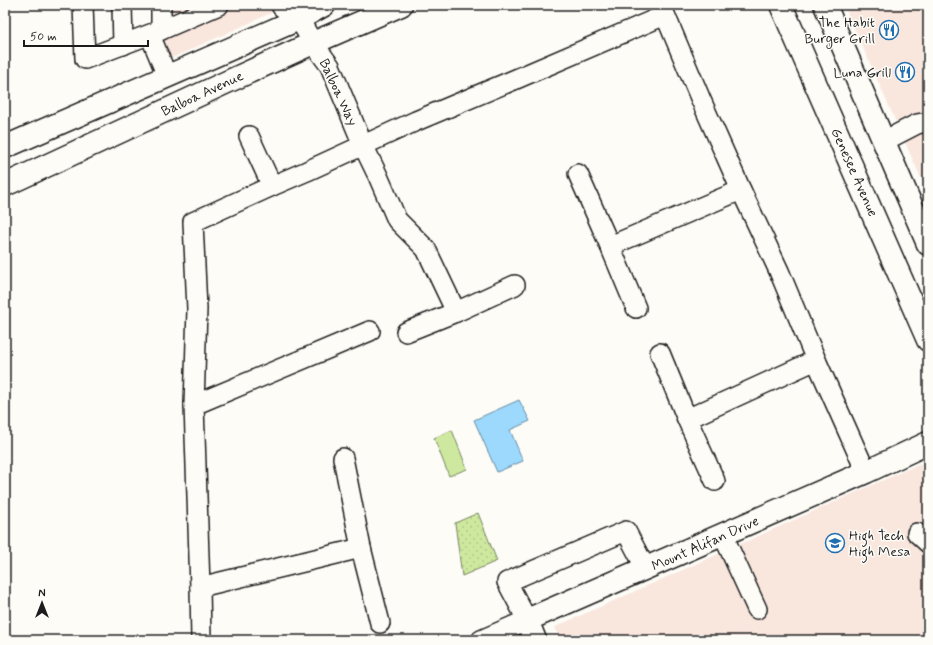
<svg xmlns="http://www.w3.org/2000/svg" width="933" height="645" font-family="Mynerve,sans-serif">
<style>
.built{fill:#f9e7de}
.grass{fill:#cee99f;stroke:#75825e}
.park{fill:url(#park-dots);stroke:#75825e}
.water{fill:#9cd9fd;stroke:#698da3}
.lines{fill:none;stroke-linecap:round;stroke-linejoin:round}
.minor-casing{stroke:#1c1c1c;stroke-width:22}
.major-casing{stroke:#1c1c1c;stroke-width:25}
.minor{stroke:#fdfcf7;stroke-width:19}
.major{stroke:#fdfcf7;stroke-width:22}
.labels{text-anchor:middle;stroke-width:3;stroke-linejoin:round;paint-order:stroke}
.poi-label{font-size:14px;fill:#1c1c1c;stroke:#fdfcf7;text-anchor:end}
.street-label{font-size:14px;fill:#1c1c1c;stroke:#fdfcf7}
</style>
<defs>
<pattern id="park-dots" width="8" height="8" patternUnits="userSpaceOnUse"><rect width="8" height="8" fill="#cee99f"/><path d="M2 2h.1M6 6h.1" fill="none" stroke="#b0c788" stroke-width="1.8" stroke-linecap="round"/></pattern>
</defs>
<rect width="100%" height="100%" fill="#fdfcf7"/>
<filter id="ink" filterUnits="userSpaceOnUse"><feTurbulence type="fractalNoise" baseFrequency=".025" numOctaves="2"/><feDisplacementMap in="SourceGraphic" scale="8" xChannelSelector="R" yChannelSelector="G"/><feConvolveMatrix kernelMatrix="1 2 1 2 8 2 1 2 1" color-interpolation-filters="sRGB"/></filter>
<g filter="url(#ink)">
<g class="built">
<polygon points="164,5 289,5 163,62"/>
<polygon points="844,5 928,5 928,194"/>
<polygon points="928,460 928,640 560,640 555,627"/>
</g>
<polygon class="grass" points="452,430 467,469 449,476 434,438"/>
<polygon class="park" points="478,513 497,561 462,576 455,523"/>
<polygon class="water" points="519,400 530,421 510,430 523,461 497,472 474,420"/>
<g class="lines">
<defs>
<g id="minor">
<polyline points="83,5 85,59 161,30 219,5"/>
<polyline points="122,5 123,45"/>
<polyline points="161,5 161,30"/>
<polyline points="281,5 282,7 299,19 313,43 330,66 363,145 378,176 397,220 426,249 456,312 515,285"/>
<polyline points="661,5 701,100 741,190 779,271 816,360 866,472"/>
<polyline points="150,35 167,76"/>
<polyline points="249,136 272,186"/>
<polyline points="884,141 917,124 928,122"/>
<polyline points="578,174 610,246 741,190"/>
<polyline points="610,246 636,308"/>
<polyline points="406,332 456,312"/>
<polyline points="660,353 687,419 816,360"/>
<polyline points="194,405 370,331"/>
<polyline points="687,419 715,481"/>
<polyline points="917,533 928,543"/>
<polyline points="723,535 757,609"/>
<polyline points="361,548 380,623"/>
<polyline points="200,587 361,548 343,458"/>
<polyline points="201,640 200,587 194,405 197,309 193,222 272,186 307,171 416,121 516,79 665,15"/>
<polyline points="481,640 527,620 507,582 626,531 646,569"/>
</g>
<g id="major">
<polyline points="781,5 928,340"/>
<polyline points="825,5 928,244"/>
<polyline points="5,147 299,19 324,5"/>
<polyline points="5,185 227,82 313,43 401,5"/>
<polyline points="535,640 527,620 866,472 928,443"/>
</g>
</defs>
<use href="#minor" class="minor-casing"/>
<use href="#major" class="major-casing"/>
<use href="#minor" class="minor"/>
<use href="#major" class="major"/>
</g>
</g>
<defs>
<symbol id="restaurant-ring" viewBox="-11 -11 22 22"><circle r="9.5" fill="#fdfcf7" stroke="#1f6fb2" stroke-width="1.5"/><path d="M-5-6h1v4h1v-4h1v4h1v-4h1v5L-1.5 .5V6h-2V.5L-5-1ZM5-6V6H3V1.5H1.5Q1.5-4 5-6Z" fill="#1f6fb2"/></symbol>
<symbol id="school-ring" viewBox="-11 -11 22 22"><circle r="9.5" fill="#fdfcf7" stroke="#1f6fb2" stroke-width="1.5"/><path d="M0-5L7-2L0 1L-7-2ZM-4 1L0 2.5L4 1V4Q0 6-4 4Z" fill="#1f6fb2"/></symbol>
</defs>
<g fill-rule="evenodd">
<use href="#restaurant-ring" x="878" y="19" width="22" height="22"/>
<use href="#restaurant-ring" x="894" y="61" width="22" height="22"/>
<use href="#school-ring" x="824" y="532" width="22" height="22"/>
</g>
<g class="labels">
<g class="poi-label">
<text x="875" y="27">The Habit<tspan x="875" dy="16">Burger Grill</tspan></text>
<text x="891" y="77">Luna Grill</text>
<text x="849" y="540" text-anchor="start">High Tech<tspan x="849" dy="16">High Mesa</tspan></text>
</g>
<g class="street-label">
<text transform="translate(339 92) rotate(65)" y="5">Balboa Way</text>
<text transform="translate(202 93) rotate(-25)" y="5">Balboa Avenue</text>
<text transform="translate(855 172) rotate(66)" y="5">Genesee Avenue</text>
<text transform="translate(705 543) rotate(-24)" y="5">Mount Alifan Drive</text>
</g>
</g>
<rect width="933" height="645" fill="none" stroke="#fdfcf7" stroke-width="20"/>
<rect x="10" y="10" width="913" height="625" fill="none" stroke="#1c1c1c" stroke-width="1.5" filter="url(#ink)"/>
<g transform="translate(42 603)" stroke="#fdfcf7" stroke-width="3" paint-order="stroke">
<path d="M0-3L7 15L0 10L-7 15Z" fill="#1c1c1c"/>
<text y="-6" font-size="11" font-weight="bold" text-anchor="middle" fill="#1c1c1c">N</text>
</g>
<path d="M24 40v6h124v-6" fill="none" stroke="#1c1c1c" stroke-width="2"/>
<text x="30" y="40" font-size="12" fill="#1c1c1c" stroke="#fdfcf7" stroke-width="3" paint-order="stroke">50 m</text>
</svg>
